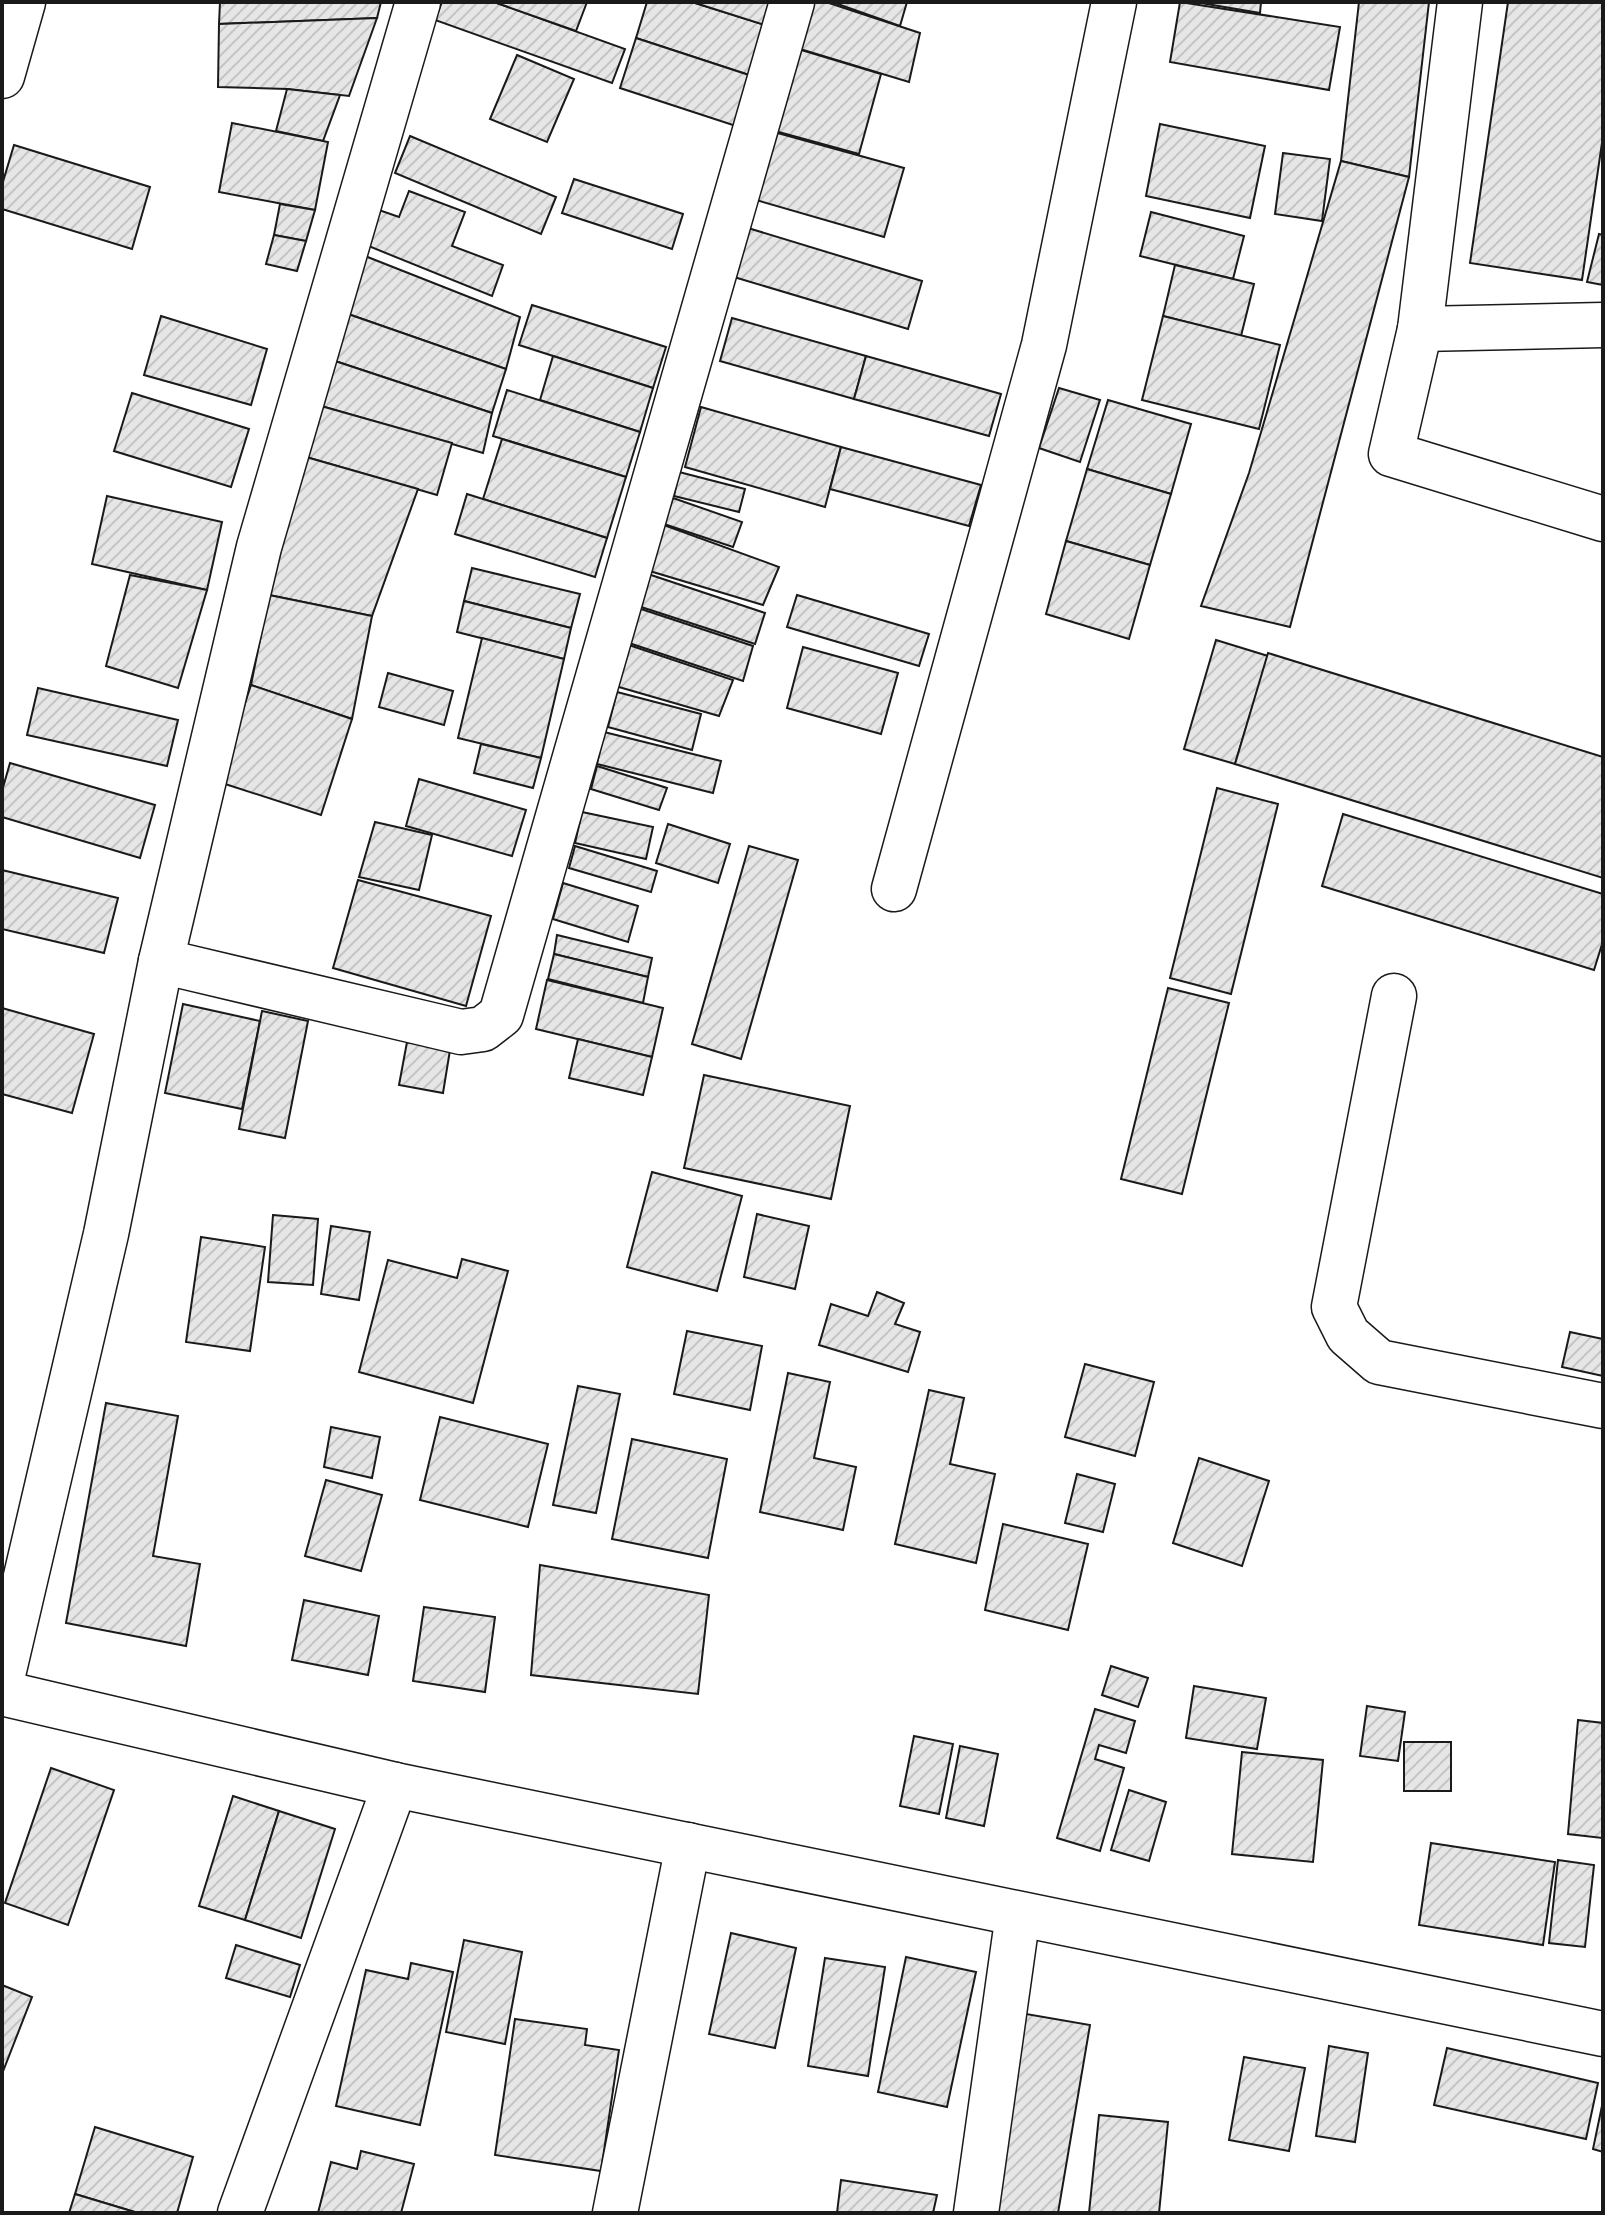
<svg xmlns="http://www.w3.org/2000/svg" width="1605" height="2215" font-family="Mulish,sans-serif">
<style>
.building{fill:url(#building-hatch);stroke:#1a1a1a;stroke-width:2}
.lines{fill:none;stroke-linecap:round;stroke-linejoin:round}
.minor-casing{stroke:#1a1a1a;stroke-width:47}
.minor{stroke:#fff;stroke-width:44}
</style>
<defs>
<pattern id="building-hatch" width="6" height="6" patternUnits="userSpaceOnUse" patternTransform="scale(2)"><rect width="6" height="6" fill="#e6e6e6"/><path d="M-1 1l2-2M0 6l6-6M5 7l2-2" fill="none" stroke="#c5c5c5"/></pattern>
</defs>
<rect width="100%" height="100%" fill="#fff"/>
<g class="building">
<polygon points="220,2 381,2 377,18 219,24"/>
<polygon points="442,2 494,2 625,49 612,83 435,20"/>
<polygon points="494,2 587,2 576,31"/>
<polygon points="647,2 692,2 771,27 755,77 636,38"/>
<polygon points="692,2 779,2 771,27"/>
<polygon points="803,2 826,2 920,33 909,82 790,46"/>
<polygon points="832,2 907,2 900,26"/>
<polygon points="1180,2 1340,27 1329,90 1170,62"/>
<polygon points="1195,2 1261,2 1260,13"/>
<polygon points="1359,2 1429,2 1409,177 1341,161"/>
<polygon points="1508,2 1603,2 1603,136 1582,280 1470,263"/>
<polygon points="377,18 349,96 287,89 218,87 219,24"/>
<polygon points="636,38 755,77 739,127 620,88"/>
<polygon points="798,49 881,74 859,154 775,131"/>
<polygon points="517,55 574,79 547,142 490,119"/>
<polygon points="287,89 340,95 323,141 276,131"/>
<polygon points="232,123 328,142 315,210 219,192"/>
<polygon points="1160,124 1265,146 1250,218 1146,196"/>
<polygon points="774,132 904,168 884,237 756,200"/>
<polygon points="410,136 556,197 541,234 395,173"/>
<polygon points="14,145 150,187 132,249 2,209 2,185"/>
<polygon points="1283,153 1330,159 1322,221 1275,214"/>
<polygon points="1341,161 1409,177 1290,627 1201,606 1249,473"/>
<polygon points="574,179 683,214 672,249 562,213"/>
<polygon points="409,191 465,212 452,246 503,265 492,296 366,245 379,210 399,217"/>
<polygon points="280,204 315,210 306,241 274,235"/>
<polygon points="1151,212 1244,236 1233,279 1140,256"/>
<polygon points="748,228 922,281 908,329 734,277"/>
<polygon points="1599,234 1603,235 1603,285 1587,282"/>
<polygon points="274,235 306,241 297,271 266,264"/>
<polygon points="365,256 520,317 506,369 348,314"/>
<polygon points="1175,265 1254,284 1241,336 1163,316"/>
<polygon points="532,305 666,347 653,388 519,345"/>
<polygon points="348,314 506,369 492,413 335,361"/>
<polygon points="161,316 267,349 251,405 144,375"/>
<polygon points="1163,316 1280,345 1259,429 1142,400"/>
<polygon points="732,318 866,356 854,399 720,361"/>
<polygon points="553,356 653,388 640,432 540,400"/>
<polygon points="866,356 1001,394 989,436 854,399"/>
<polygon points="335,361 492,413 483,453 321,406"/>
<polygon points="1059,388 1100,400 1080,462 1039,448"/>
<polygon points="507,390 640,432 626,477 493,436"/>
<polygon points="132,393 249,429 231,487 114,451"/>
<polygon points="1108,400 1191,424 1171,494 1087,469"/>
<polygon points="321,406 452,443 437,495 306,457"/>
<polygon points="701,407 841,447 825,507 685,467"/>
<polygon points="502,439 626,477 607,538 483,499"/>
<polygon points="841,447 981,485 969,526 830,489"/>
<polygon points="306,457 418,489 372,616 269,595"/>
<polygon points="1087,469 1171,494 1150,565 1066,541"/>
<polygon points="679,472 745,489 739,512 674,496"/>
<polygon points="467,494 607,538 595,577 455,534"/>
<polygon points="107,496 222,522 207,590 92,564"/>
<polygon points="673,498 742,522 733,547 664,524"/>
<polygon points="661,524 779,567 763,605 643,569"/>
<polygon points="1066,541 1150,565 1129,639 1046,614"/>
<polygon points="472,568 580,594 571,628 464,601"/>
<polygon points="642,572 765,613 755,644 632,604"/>
<polygon points="130,575 207,590 178,688 106,666"/>
<polygon points="269,595 372,616 352,719 251,685"/>
<polygon points="797,595 929,634 919,666 787,627"/>
<polygon points="464,601 571,628 564,659 457,632"/>
<polygon points="635,607 753,646 743,681 623,641"/>
<polygon points="482,638 564,659 541,758 458,738"/>
<polygon points="1216,640 1268,656 1235,764 1184,749"/>
<polygon points="623,643 733,680 719,716 612,685"/>
<polygon points="803,647 898,673 881,734 787,708"/>
<polygon points="1268,653 1603,757 1603,878 1235,764"/>
<polygon points="388,673 453,691 444,725 379,707"/>
<polygon points="251,685 352,719 321,815 219,782"/>
<polygon points="38,688 178,720 167,766 27,735"/>
<polygon points="617,692 701,714 692,750 608,727"/>
<polygon points="604,732 721,761 713,793 597,764"/>
<polygon points="481,744 541,758 533,788 474,773"/>
<polygon points="10,763 155,805 140,858 2,817 2,791"/>
<polygon points="597,766 667,788 659,810 591,789"/>
<polygon points="419,779 526,810 512,856 406,826"/>
<polygon points="1217,788 1278,804 1231,994 1170,978"/>
<polygon points="582,812 653,827 646,859 575,843"/>
<polygon points="1343,814 1603,894 1603,941 1594,970 1322,886"/>
<polygon points="375,822 432,835 419,890 359,877"/>
<polygon points="668,824 730,844 718,883 656,863"/>
<polygon points="575,846 657,871 651,892 569,868"/>
<polygon points="749,846 798,860 741,1059 692,1044"/>
<polygon points="2,870 118,898 104,953 2,929"/>
<polygon points="358,880 491,916 466,1006 333,968"/>
<polygon points="563,883 638,906 628,942 553,919"/>
<polygon points="557,935 652,958 648,977 554,954"/>
<polygon points="554,954 648,977 643,1003 548,979"/>
<polygon points="547,980 663,1008 652,1057 536,1029"/>
<polygon points="1168,988 1229,1003 1182,1194 1121,1179"/>
<polygon points="183,1004 260,1021 242,1109 165,1093"/>
<polygon points="2,1008 94,1034 72,1113 2,1094"/>
<polygon points="262,1011 308,1021 285,1138 239,1129"/>
<polygon points="578,1039 652,1057 643,1095 569,1078"/>
<polygon points="407,1042 450,1050 443,1093 399,1085"/>
<polygon points="704,1075 850,1106 831,1199 684,1168"/>
<polygon points="652,1172 742,1196 717,1291 627,1267"/>
<polygon points="757,1214 809,1226 795,1289 744,1277"/>
<polygon points="273,1215 318,1219 313,1285 268,1282"/>
<polygon points="331,1226 370,1232 359,1300 321,1294"/>
<polygon points="201,1237 265,1247 250,1351 186,1342"/>
<polygon points="462,1259 508,1271 473,1403 359,1372 388,1260 457,1278"/>
<polygon points="877,1292 904,1303 895,1324 920,1332 908,1372 819,1345 831,1304 868,1316"/>
<polygon points="687,1331 762,1346 750,1410 674,1394"/>
<polygon points="1570,1332 1603,1339 1603,1376 1562,1367"/>
<polygon points="1085,1364 1154,1382 1135,1456 1065,1437"/>
<polygon points="788,1373 830,1382 814,1458 856,1467 843,1530 760,1512"/>
<polygon points="578,1386 620,1394 596,1513 553,1505"/>
<polygon points="929,1390 964,1398 950,1464 995,1474 976,1563 895,1544"/>
<polygon points="106,1403 178,1416 153,1556 200,1564 186,1646 66,1623"/>
<polygon points="440,1417 548,1444 528,1527 420,1500"/>
<polygon points="331,1427 380,1437 372,1478 324,1467"/>
<polygon points="632,1439 727,1459 708,1558 612,1539"/>
<polygon points="1199,1458 1269,1481 1242,1566 1173,1543"/>
<polygon points="1077,1474 1115,1484 1103,1532 1065,1523"/>
<polygon points="326,1480 382,1495 361,1571 305,1556"/>
<polygon points="1003,1524 1088,1544 1068,1630 985,1610"/>
<polygon points="540,1565 709,1595 698,1694 531,1675"/>
<polygon points="304,1600 379,1616 368,1675 292,1660"/>
<polygon points="424,1607 495,1617 485,1692 413,1681"/>
<polygon points="1111,1666 1148,1678 1138,1707 1102,1695"/>
<polygon points="1194,1686 1266,1698 1257,1749 1186,1738"/>
<polygon points="1367,1706 1405,1712 1398,1761 1360,1756"/>
<polygon points="1095,1709 1135,1721 1126,1753 1099,1745 1095,1759 1124,1768 1100,1851 1057,1838"/>
<polygon points="1578,1720 1603,1723 1602,1838 1568,1834"/>
<polygon points="914,1736 953,1744 939,1814 900,1806"/>
<rect x="1404" y="1742" width="47" height="49"/>
<polygon points="960,1746 998,1754 984,1826 946,1818"/>
<polygon points="1242,1752 1323,1760 1313,1862 1232,1854"/>
<polygon points="51,1768 114,1790 68,1925 5,1903"/>
<polygon points="1129,1790 1166,1802 1149,1861 1111,1850"/>
<polygon points="233,1796 279,1811 245,1920 199,1906"/>
<polygon points="279,1811 335,1829 301,1938 245,1920"/>
<polygon points="1431,1843 1555,1862 1543,1945 1419,1925"/>
<polygon points="1558,1860 1594,1865 1585,1947 1549,1943"/>
<polygon points="731,1933 796,1948 775,2048 709,2034"/>
<polygon points="464,1940 522,1952 505,2044 446,2032"/>
<polygon points="236,1945 300,1965 290,1997 226,1978"/>
<polygon points="906,1957 976,1972 947,2107 878,2092"/>
<polygon points="825,1958 885,1967 868,2076 808,2066"/>
<polygon points="411,1963 453,1972 420,2125 336,2106 366,1970 408,1979"/>
<polygon points="2,1985 32,1997 2,2074"/>
<polygon points="1015,2012 1090,2025 1058,2213 988,2213"/>
<polygon points="515,2019 587,2029 585,2045 619,2050 601,2171 495,2155"/>
<polygon points="1329,2046 1368,2053 1355,2142 1316,2136"/>
<polygon points="1447,2048 1598,2083 1586,2139 1434,2105"/>
<polygon points="1244,2057 1305,2068 1289,2151 1229,2140"/>
<polygon points="1603,2101 1603,2152 1593,2149"/>
<polygon points="1099,2115 1168,2122 1159,2213 1089,2213"/>
<polygon points="95,2127 193,2157 177,2213 138,2213 75,2194"/>
<polygon points="361,2151 414,2164 401,2213 318,2213 331,2162 357,2169"/>
<polygon points="841,2180 937,2195 933,2213 837,2213"/>
<polygon points="75,2194 138,2213 69,2213"/>
</g>
<g class="lines">
<defs>
<g id="minor">
<polyline points="1460,2 1420,329 1391,454 1603,519"/>
<polyline points="2,76 23,2"/>
<polyline points="1420,329 1603,325"/>
<polyline points="894,889 1044,345 1114,2"/>
<polyline points="161,961 461,1032 483,1029 501,1015 792,2"/>
<polyline points="1394,996 1334,1307 1348,1335 1379,1362 1603,1406"/>
<polyline points="2,1679 106,1234 161,961 259,547 418,2"/>
<polyline points="2,1693 395,1785 1603,2034"/>
<polyline points="240,2213 395,1785"/>
<polyline points="615,2213 688,1845"/>
<polyline points="976,2213 1018,1914"/>
</g>
</defs>
<use href="#minor" class="minor-casing"/>
<use href="#minor" class="minor"/>
</g>
<rect width="1605" height="2215" fill="none" stroke="#1a1a1a" stroke-width="8"/>
</svg>
